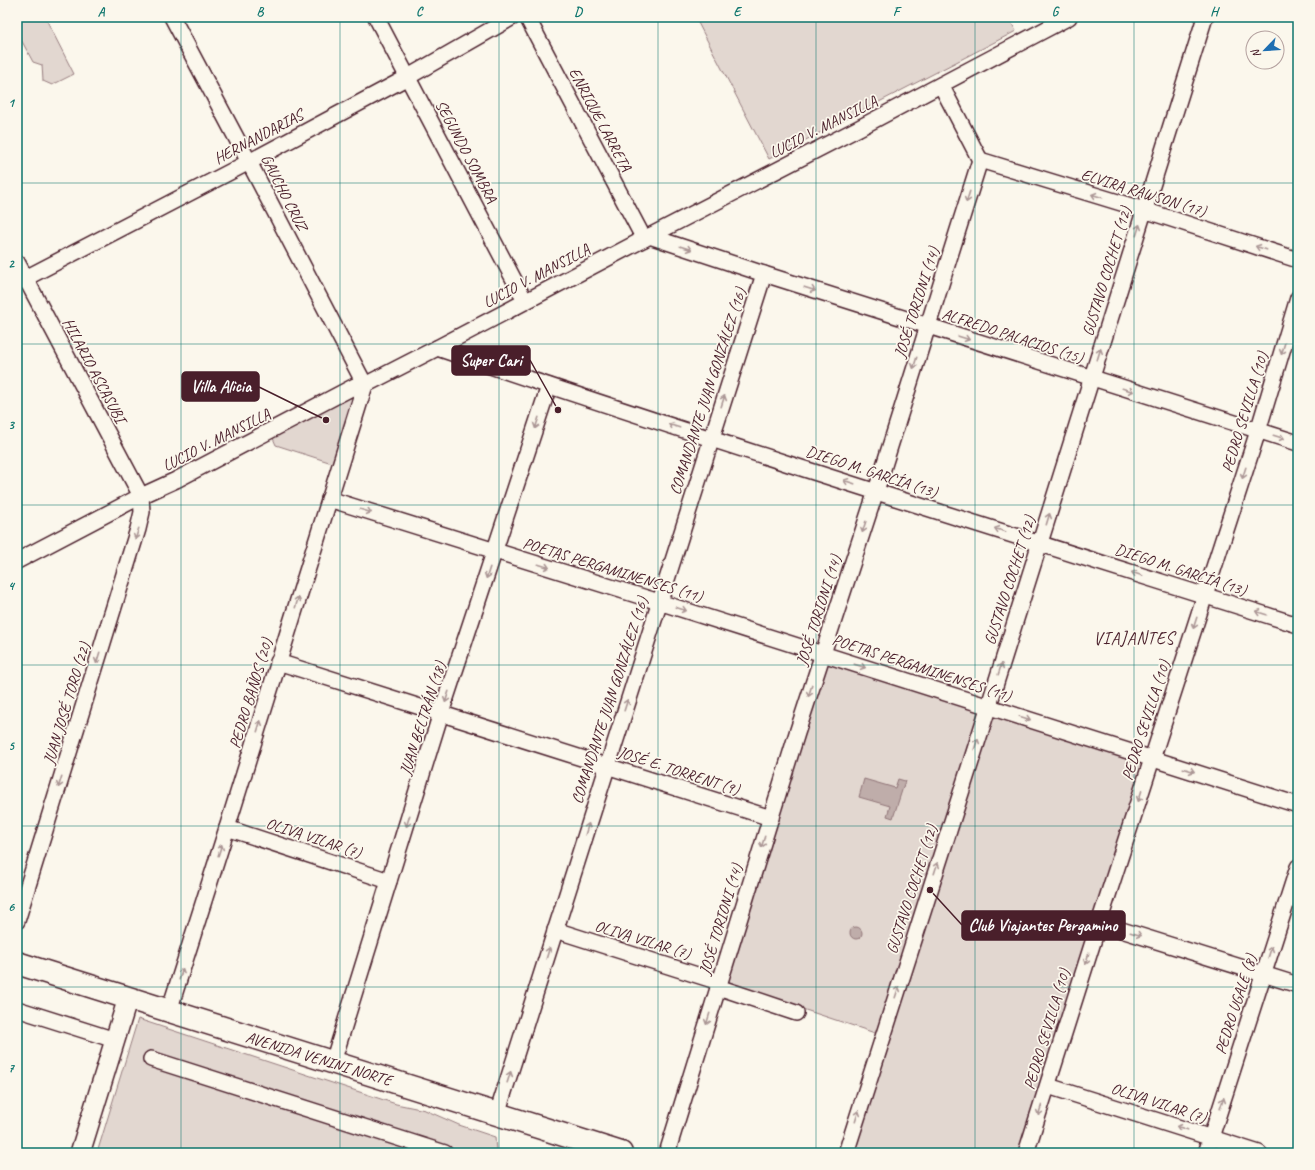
<svg xmlns="http://www.w3.org/2000/svg" width="1315" height="1170" font-family="Caveat,sans-serif">
<style>
.green{fill:#e2d7d0;stroke:#967b7e}
.water{fill:#bfadaa;stroke:#907477}
.lines{fill:none;stroke-linecap:round;stroke-linejoin:round}
.minor-casing{stroke:#4a1f2b;stroke-width:18}
.major-casing{stroke:#4a1f2b;stroke-width:22}
.highway-casing{stroke:#4a1f2b;stroke-width:25}
.minor{stroke:#fbf7ec;stroke-width:15}
.major{stroke:#fbf7ec;stroke-width:19}
.highway{stroke:#fbf7ec;stroke-width:22}
.oneway{stroke:#ab9695}
.grid{fill:none;stroke:#0f766e;stroke-width:1;stroke-opacity:0.55}
.labels{text-anchor:middle;stroke-width:3.5;stroke-linejoin:round;paint-order:stroke}
.street-label{font-size:16px;fill:#4a1f2b;stroke:#fbf7ec}
.neighbourhood-label{font-size:17px;letter-spacing:1px;fill:#4a1f2b;stroke:#fbf7ec}
.leader{fill:none;stroke:#4a1f2b;stroke-width:1.5}
.callout-dot{fill:#4a1f2b;stroke:#fbf7ec;stroke-width:1.5}
.callout{fill:#4a1f2b;stroke:#4a1f2b;stroke-width:1.5}
.callout-label{font-size:17px;text-anchor:middle;font-weight:bold;fill:#fff}
.neatline{fill:none;stroke:#0f766e;stroke-width:1.5}
.grid-label{font-size:13px;text-anchor:middle;font-weight:bold;fill:#0f766e}
</style>
<rect width="100%" height="100%" fill="#fbf7ec"/>
<filter id="ink" filterUnits="userSpaceOnUse"><feTurbulence type="fractalNoise" baseFrequency=".025" numOctaves="2"/><feDisplacementMap in="SourceGraphic" scale="8" xChannelSelector="R" yChannelSelector="G"/><feConvolveMatrix kernelMatrix="1 2 1 2 8 2 1 2 1" color-interpolation-filters="sRGB"/></filter>
<g filter="url(#ink)">
<g class="green">
<polygon points="17,17 45,17 74,74 52,85 43,81 42,65 33,62 17,32"/>
<polygon points="695,17 1008,17 1016,31 769,159"/>
<polygon points="350,397 353,401 335,464 276,445 272,436"/>
<polygon points="828,662 1143,763 1143,766 1021,1153 851,1153 887,1037 724,983 825,665"/>
<polygon points="138,1019 396,1104 425,1110 459,1125 495,1137 496,1153 97,1153"/>
</g>
<g class="water">
<polygon points="864,779 895,788 898,779 905,781 893,818 887,816 890,806 859,797"/>
<circle cx="856" cy="933" r="6"/>
</g>
<g class="lines">
<defs>
<g id="minor">
<polyline points="376,17 525,301"/>
<polyline points="527,17 644,239"/>
<polyline points="980,160 1144,210 1298,260"/>
<polyline points="649,236 764,274 1298,443"/>
<polyline points="17,262 141,496 142,512 138,529 17,921"/>
<polyline points="18,282 249,162 408,77 513,17"/>
<path d="M437 348C722 445 1010 534 1298 625"/>
<polyline points="329,499 659,602 1298,805"/>
<polyline points="17,561 141,496 176,480 355,386 365,385 437,348 644,239 859,128 1069,17"/>
<polyline points="278,662 771,818"/>
<polyline points="227,828 389,881"/>
<polyline points="1099,923 1298,985"/>
<polyline points="555,930 719,982"/>
<polyline points="718,987 796,1013"/>
<polyline points="17,1009 115,1040"/>
<polyline points="169,1011 227,828 365,385 249,162 172,17"/>
<polyline points="151,1059 445,1153"/>
<polyline points="333,1062 441,713 549,386"/>
<polyline points="1048,1086 1259,1153"/>
<polyline points="497,1114 764,274"/>
<polyline points="667,1153 797,733 876,491 980,160 941,85"/>
<polyline points="846,1153 984,721 1205,17"/>
<polyline points="1026,1153 1099,923 1258,431 1298,298"/>
<polyline points="1206,1153 1298,867"/>
</g>
<polyline id="major" points="80,1153 128,998"/>
<polyline id="highway" points="17,963 621,1153"/>
</defs>
<use href="#minor" class="minor-casing"/>
<use href="#major" class="major-casing"/>
<use href="#highway" class="highway-casing"/>
<use href="#minor" class="minor"/>
<use href="#major" class="major"/>
<use href="#highway" class="highway"/>
</g>
<defs><path id="oneway-shaft" d="M-6 0H5M1.5-3L5.5 0L1.5 3" fill="none" stroke-width="1.6" stroke-linecap="round" stroke-linejoin="round"/></defs>
<g class="oneway">
<use href="#oneway-shaft" transform="translate(1097 196) rotate(-163)"/>
<use href="#oneway-shaft" transform="translate(968 197) rotate(108)"/>
<use href="#oneway-shaft" transform="translate(1138 230) rotate(-73)"/>
<use href="#oneway-shaft" transform="translate(686 248) rotate(18)"/>
<use href="#oneway-shaft" transform="translate(1261 248) rotate(-162)"/>
<use href="#oneway-shaft" transform="translate(810 289) rotate(18)"/>
<use href="#oneway-shaft" transform="translate(964 338) rotate(18)"/>
<use href="#oneway-shaft" transform="translate(1283 349) rotate(107)"/>
<use href="#oneway-shaft" transform="translate(1099 354) rotate(-73)"/>
<use href="#oneway-shaft" transform="translate(915 363) rotate(107)"/>
<use href="#oneway-shaft" transform="translate(1128 390) rotate(17)"/>
<use href="#oneway-shaft" transform="translate(723 401) rotate(-72)"/>
<use href="#oneway-shaft" transform="translate(537 423) rotate(108)"/>
<use href="#oneway-shaft" transform="translate(674 426) rotate(-162)"/>
<use href="#oneway-shaft" transform="translate(1279 437) rotate(17)"/>
<use href="#oneway-shaft" transform="translate(1244 473) rotate(108)"/>
<use href="#oneway-shaft" transform="translate(849 482) rotate(-162)"/>
<use href="#oneway-shaft" transform="translate(366 511) rotate(17)"/>
<use href="#oneway-shaft" transform="translate(1048 519) rotate(-73)"/>
<use href="#oneway-shaft" transform="translate(864 527) rotate(108)"/>
<use href="#oneway-shaft" transform="translate(1000 530) rotate(-162)"/>
<use href="#oneway-shaft" transform="translate(137 534) rotate(107)"/>
<use href="#oneway-shaft" transform="translate(544 566) rotate(17)"/>
<use href="#oneway-shaft" transform="translate(488 573) rotate(108)"/>
<use href="#oneway-shaft" transform="translate(1137 574) rotate(-162)"/>
<use href="#oneway-shaft" transform="translate(297 602) rotate(-73)"/>
<use href="#oneway-shaft" transform="translate(681 609) rotate(18)"/>
<use href="#oneway-shaft" transform="translate(1261 613) rotate(-163)"/>
<use href="#oneway-shaft" transform="translate(1195 623) rotate(108)"/>
<use href="#oneway-shaft" transform="translate(98 658) rotate(107)"/>
<use href="#oneway-shaft" transform="translate(860 666) rotate(18)"/>
<use href="#oneway-shaft" transform="translate(1000 669) rotate(-72)"/>
<use href="#oneway-shaft" transform="translate(810 691) rotate(108)"/>
<use href="#oneway-shaft" transform="translate(447 697) rotate(108)"/>
<use href="#oneway-shaft" transform="translate(626 705) rotate(-72)"/>
<use href="#oneway-shaft" transform="translate(1025 718) rotate(18)"/>
<use href="#oneway-shaft" transform="translate(259 726) rotate(-73)"/>
<use href="#oneway-shaft" transform="translate(976 744) rotate(-72)"/>
<use href="#oneway-shaft" transform="translate(1189 770) rotate(18)"/>
<use href="#oneway-shaft" transform="translate(60 782) rotate(107)"/>
<use href="#oneway-shaft" transform="translate(1140 796) rotate(108)"/>
<use href="#oneway-shaft" transform="translate(408 821) rotate(107)"/>
<use href="#oneway-shaft" transform="translate(587 829) rotate(-73)"/>
<use href="#oneway-shaft" transform="translate(763 842) rotate(107)"/>
<use href="#oneway-shaft" transform="translate(220 850) rotate(-72)"/>
<use href="#oneway-shaft" transform="translate(936 868) rotate(-72)"/>
<use href="#oneway-shaft" transform="translate(1136 934) rotate(17)"/>
<use href="#oneway-shaft" transform="translate(1270 952) rotate(-72)"/>
<use href="#oneway-shaft" transform="translate(548 953) rotate(-73)"/>
<use href="#oneway-shaft" transform="translate(1087 959) rotate(107)"/>
<use href="#oneway-shaft" transform="translate(181 974) rotate(-72)"/>
<use href="#oneway-shaft" transform="translate(897 992) rotate(-72)"/>
<use href="#oneway-shaft" transform="translate(708 1019) rotate(107)"/>
<use href="#oneway-shaft" transform="translate(509 1077) rotate(-72)"/>
<use href="#oneway-shaft" transform="translate(1222 1103) rotate(-72)"/>
<use href="#oneway-shaft" transform="translate(1040 1110) rotate(108)"/>
<use href="#oneway-shaft" transform="translate(857 1116) rotate(-73)"/>
<use href="#oneway-shaft" transform="translate(1182 1128) rotate(-162)"/>
</g>
</g>
<path class="grid" d="M181 17V1153M340 17V1153M499 17V1153M658 17V1153M816 17V1153M975 17V1153M1134 17V1153M17 183H1298M17 344H1298M17 505H1298M17 665H1298M17 826H1298M17 987H1298"/>
<g class="labels">
<g class="street-label">
<text transform="translate(601 119) rotate(62)" y="6">ENRIQUE LARRETA</text>
<text transform="translate(823 126) rotate(-27)" y="6">LUCIO V. MANSILLA</text>
<text transform="translate(258 136) rotate(-28)" y="6">HERNANDARIAS</text>
<text transform="translate(467 151) rotate(62)" y="6">SEGUNDO SOMBRA</text>
<text transform="translate(285 192) rotate(63)" y="6">GAUCHO CRUZ</text>
<text transform="translate(1144 192) rotate(17)" y="6">ELVIRA RAWSON (17)</text>
<text transform="translate(1106 271) rotate(-73)" y="6">GUSTAVO COCHET (12)</text>
<text transform="translate(536 275) rotate(-28)" y="6">LUCIO V. MANSILLA</text>
<text transform="translate(916 302) rotate(-72)" y="6">JOSÉ TORIONI (14)</text>
<text transform="translate(1013 335) rotate(18)" y="6">ALFREDO PALACIOS (15)</text>
<text transform="translate(95 370) rotate(62)" y="6">HILARIO ASCASUBI</text>
<text transform="translate(707 391) rotate(-72)" y="6">COMANDANTE JUAN GONZÁLEZ (16)</text>
<text transform="translate(1244 412) rotate(-73)" y="6">PEDRO SEVILLA (10)</text>
<text transform="translate(216 439) rotate(-27)" y="6">LUCIO V. MANSILLA</text>
<text transform="translate(872 471) rotate(18)" y="6">DIEGO M. GARCÍA (13)</text>
<text transform="translate(613 569) rotate(17)" y="6">POETAS PERGAMINENSES (11)</text>
<text transform="translate(1181 569) rotate(18)" y="6">DIEGO M. GARCÍA (13)</text>
<text transform="translate(1009 580) rotate(-72)" y="6">GUSTAVO COCHET (12)</text>
<text transform="translate(818 610) rotate(-72)" y="6">JOSÉ TORIONI (14)</text>
<text transform="translate(922 667) rotate(18)" y="6">POETAS PERGAMINENSES (11)</text>
<text transform="translate(250 693) rotate(-73)" y="6">PEDRO BAÑOS (20)</text>
<text transform="translate(609 700) rotate(-72)" y="6">COMANDANTE JUAN GONZÁLEZ (16)</text>
<text transform="translate(66 703) rotate(-73)" y="6">JUAN JOSÉ TORO (22)</text>
<text transform="translate(422 718) rotate(-72)" y="6">JUAN BELTRÁN (18)</text>
<text transform="translate(1145 720) rotate(-72)" y="6">PEDRO SEVILLA (10)</text>
<text transform="translate(679 770) rotate(18)" y="6">JOSÉ E. TORRENT (9)</text>
<text transform="translate(314 837) rotate(18)" y="6">OLIVA VILAR (7)</text>
<text transform="translate(911 889) rotate(-72)" y="6">GUSTAVO COCHET (12)</text>
<text transform="translate(720 919) rotate(-73)" y="6">JOSÉ TORIONI (14)</text>
<text transform="translate(643 939) rotate(17)" y="6">OLIVA VILAR (7)</text>
<text transform="translate(1235 1004) rotate(-72)" y="6">PEDRO UGALE (8)</text>
<text transform="translate(1046 1029) rotate(-73)" y="6">PEDRO SEVILLA (10)</text>
<text transform="translate(319 1058) rotate(17)" y="6">AVENIDA VENINI NORTE</text>
<text transform="translate(1159 1102) rotate(18)" y="6">OLIVA VILAR (7)</text>
</g>
<g class="neighbourhood-label">
<text x="1134" y="644">VIAJANTES</text>
</g>
</g>
<path class="leader" d="M558 410L530 360M326 420L259 387M930 890L962 925"/>
<g class="callout-dot">
<circle cx="558" cy="410" r="4"/>
<circle cx="326" cy="420" r="4"/>
<circle cx="930" cy="890" r="4"/>
</g>
<g class="callout">
<rect x="452" y="346" width="78" height="29" rx="4"/>
<rect x="182" y="372" width="77" height="29" rx="4"/>
<rect x="962" y="911" width="163" height="29" rx="4"/>
</g>
<g class="callout-label">
<text x="491" y="366">Super Cari</text>
<text x="221" y="392">Villa Alicia</text>
<text x="1043" y="931">Club Viajantes Pergamino</text>
</g>
<rect width="1315" height="1170" fill="none" stroke="#fbf7ec" stroke-width="44"/>
<g transform="translate(1265 50) rotate(245)"><circle r="19" fill="#fbf7ec" stroke="#b4a19f"/>
<path d="M0-3L7 15L0 10L-7 15Z" fill="#1f6fb2"/>
<text y="-6" font-size="11" font-weight="bold" text-anchor="middle" fill="#4a1f2b">N</text>
</g>
<rect x="22" y="22" width="1271" height="1126" class="neatline"/>
<g class="grid-label">
<text x="101" y="16">A</text>
<text x="260" y="16">B</text>
<text x="419" y="16">C</text>
<text x="578" y="16">D</text>
<text x="737" y="16">E</text>
<text x="896" y="16">F</text>
<text x="1055" y="16">G</text>
<text x="1214" y="16">H</text>
<text x="11" y="107">1</text>
<text x="11" y="268">2</text>
<text x="11" y="429">3</text>
<text x="11" y="590">4</text>
<text x="11" y="750">5</text>
<text x="11" y="911">6</text>
<text x="11" y="1072">7</text>
</g>
</svg>
